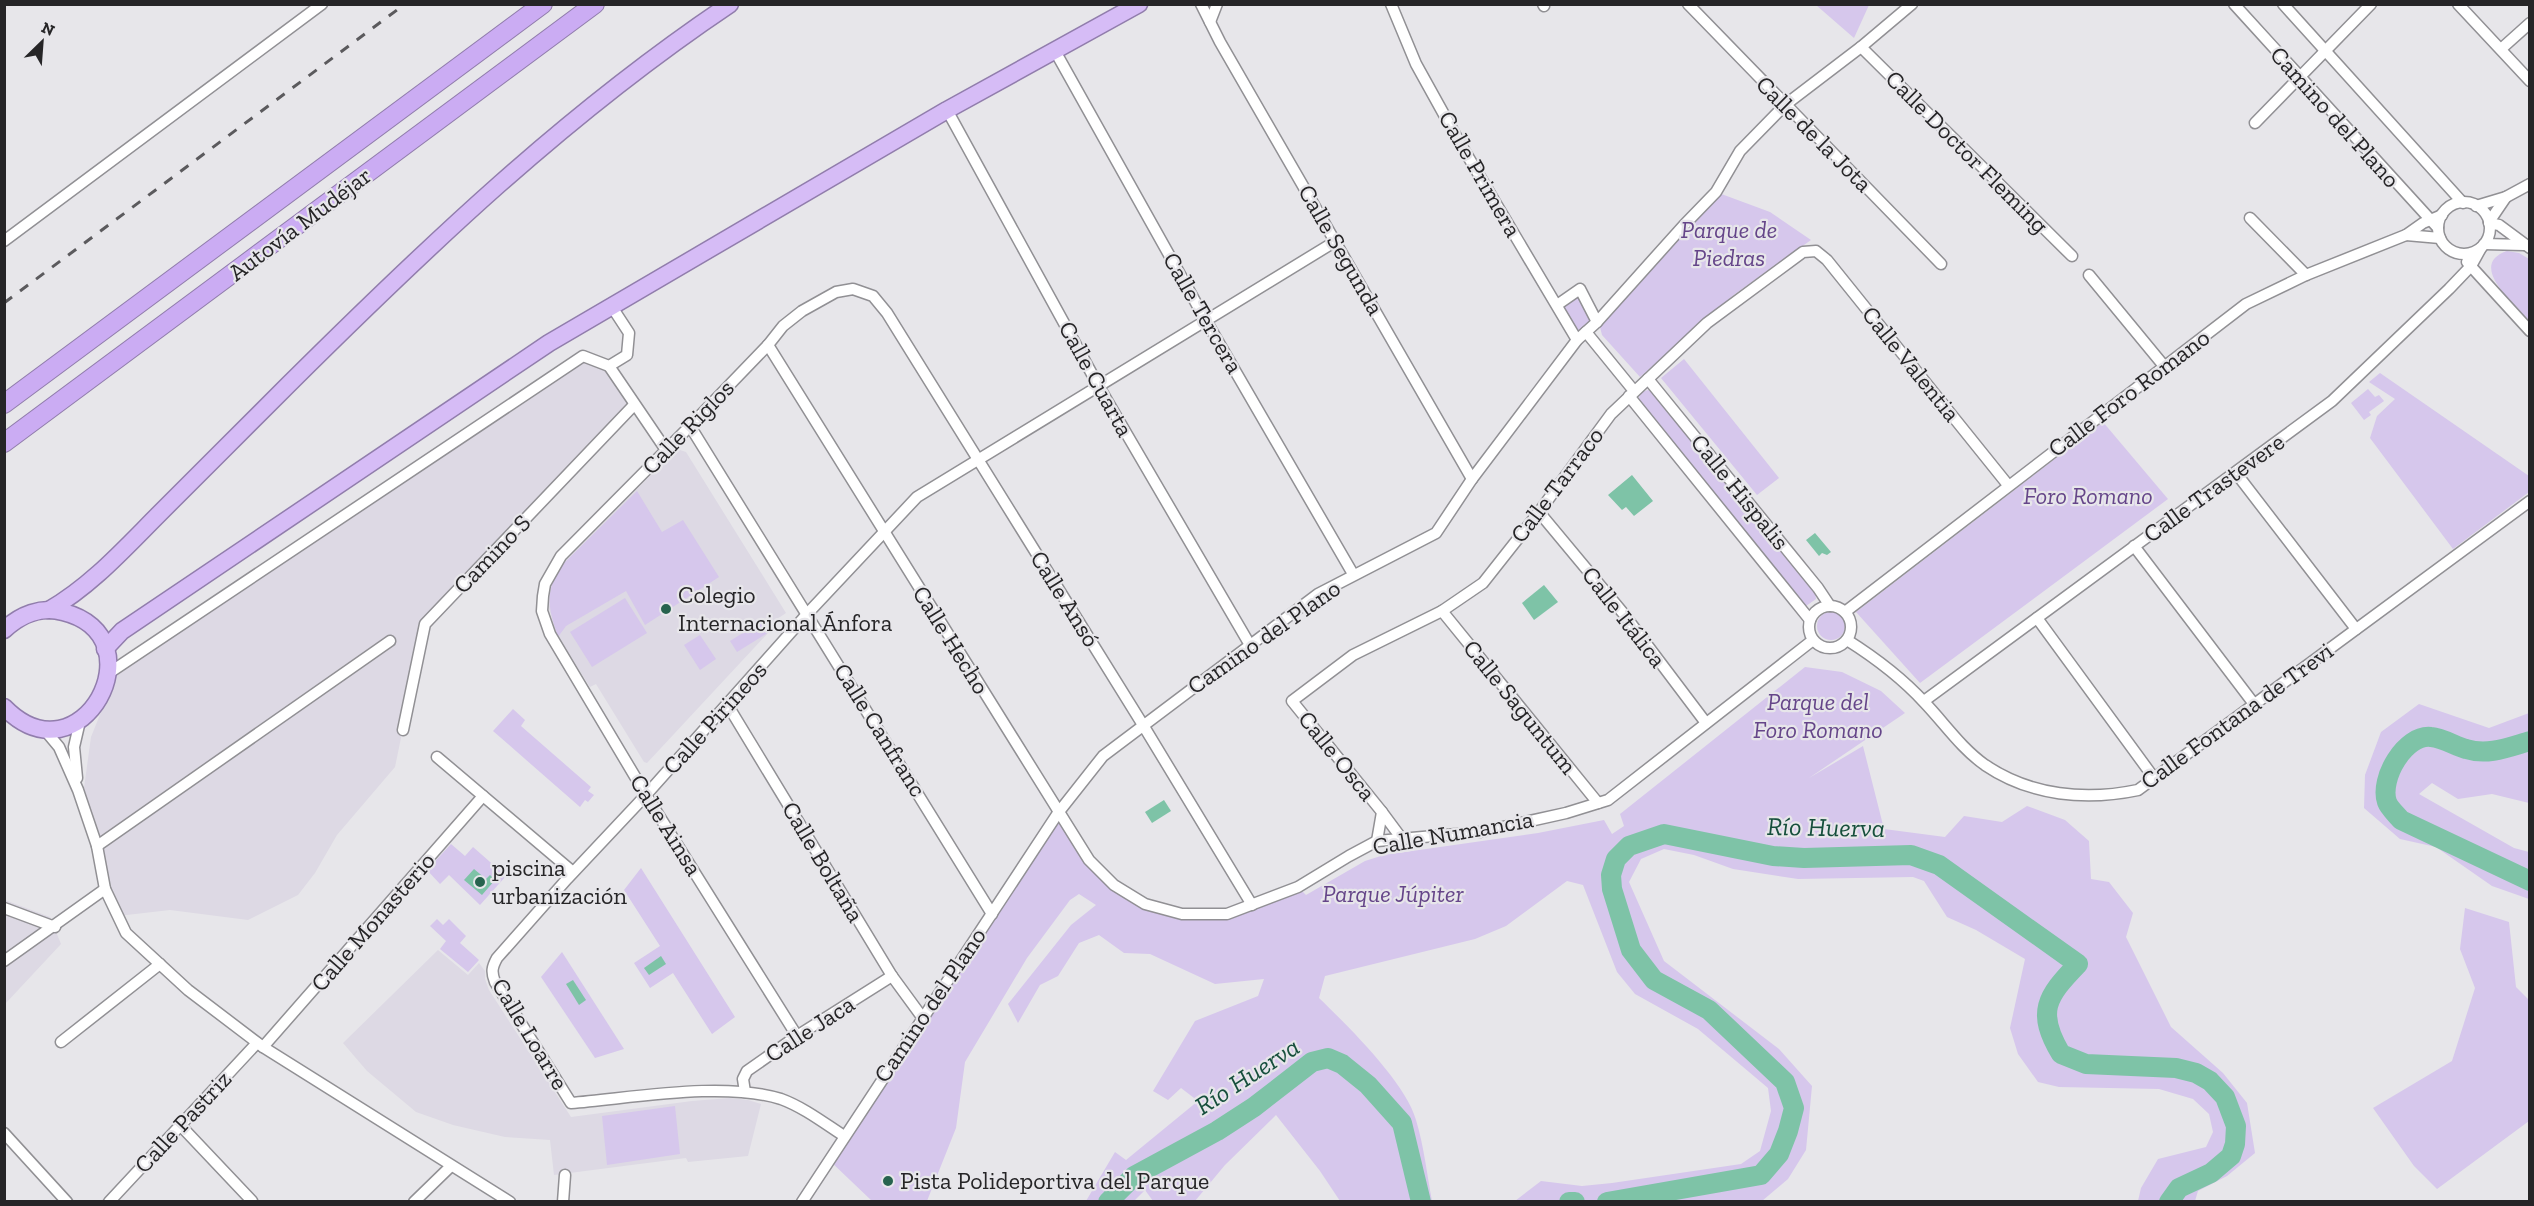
<svg xmlns="http://www.w3.org/2000/svg" width="2534" height="1206" font-family="'Zilla Slab',serif">
<style>
.built{fill:#ddd9e4}
.green{fill:#d6c7ec}
.water{fill:#7ec3a7}
.lines{fill:none;stroke-linecap:round;stroke-linejoin:round}
.river{stroke:#7ec3a7;stroke-width:20}
.minor-casing{stroke:#919094;stroke-width:13}
.trunk-casing{stroke:#917dac;stroke-width:19}
.motorway-casing{stroke:#917dac;stroke-width:20}
.minor{stroke:#fff;stroke-width:10}
.trunk{stroke:#d6bcf6;stroke-width:16}
.motorway{stroke:#cbacf3;stroke-width:18}
.rail{stroke:#5b5a5d;stroke-width:3;stroke-dasharray:10 10;stroke-linecap:butt}
.poi-dot{fill:#27634e;stroke:#e7e6ea;stroke-width:2}
.labels{text-anchor:middle;stroke-width:4.5;stroke-linejoin:round;paint-order:stroke}
.street-label{font-size:24px;fill:#262527;stroke:#e7e6ea}
.park-label{font-size:24px;font-style:italic;fill:#654589;stroke:#e7e6ea}
.poi-label{font-size:24px;fill:#262527;stroke:#e7e6ea;text-anchor:start}
.water-label{font-size:26px;font-style:italic;fill:#164f3c;stroke:#e7e6ea}
</style>
<rect width="100%" height="100%" fill="#e7e6ea"/>
<g class="built">
<polygon points="581,351 596,355 634,414 526,526 424,626 395,767 337,835 315,873 298,895 248,920 170,910 118,916 84,788 91,737 122,660 407,466"/>
<polygon points="680,450 686,452 786,613 771,623 769,632 647,763 644,762 596,684 590,687 558,637 548,606 560,567 674,452"/>
<polygon points="5,900 50,917 61,944 5,1004 5,1024"/>
<polygon points="438,950 468,975 479,963 485,971 485,979 489,990 571,1117 692,1101 730,1098 748,1100 761,1104 748,1156 688,1162 686,1158 554,1175 550,1140 505,1137 453,1125 416,1112 367,1071 343,1043"/>
</g>
<g class="green">
<polygon points="1816,5 1869,5 1854,38"/>
<polygon points="1716,192 1770,212 1811,240 1735,294 1640,377 1602,335 1599,323"/>
<path d="M2507 251 2519 253 2529 259V321C2516 305 2466 265 2507 251Z"/>
<polygon points="1580,291 1594,322 1578,335 1557,305"/>
<polygon points="1684,359 1779,478 1757,495 1661,378"/>
<polygon points="2380,373 2529,476 2529,492 2453,549 2370,438 2377,416 2395,399 2369,382"/>
<polygon points="2368,389 2375,397 2379,395 2384,401 2369,412 2371,415 2364,420 2351,403"/>
<polygon points="1648,390 1655,392 1815,592 1816,599 1806,606 1800,603 1737,521 1640,403 1639,397 1642,392"/>
<polygon points="2103,422 2168,499 1920,683 1856,612"/>
<path d="M637 491 662 532 683 520 719 577 645 625 626 591 566 626 558 637C549 610 544 594 560 567Z"/>
<polygon points="625,598 647,633 592,667 570,632"/>
<circle cx="1831" cy="626" r="14"/>
<polygon points="762,621 769,632 737,652 730,641"/>
<polygon points="700,635 716,659 700,670 684,645"/>
<path d="M1805 667 1842 672 1881 691 1905 713 1809 778 1863 746 1884 829 1945 837 1964 816 2002 822 2027 806 2065 820 2089 841 2091 879 2109 882 2133 913 2126 937 2171 1027 2223 1073 2247 1103 2255 1153 2227 1176 2198 1191 2195 1201H2138L2141 1188 2158 1159 2206 1147 2213 1132 2209 1114 2193 1099 2159 1089 2059 1087 2038 1082 2018 1054 2010 1028 2025 959 1976 930 1947 917 1924 881 1913 877 1798 879 1733 869 1694 855 1664 849 1641 859 1629 882 1664 961 1779 1049 1812 1086 1806 1150 1788 1179 1762 1201H1515L1541 1181 1582 1186 1612 1183 1741 1164 1760 1151 1771 1111 1768 1088 1698 1029 1635 994 1617 972 1583 885 1567 881 1506 926 1475 939 1325 976 1319 998C1347 1025 1406 1083 1416 1120 1424 1146 1427 1175 1432 1201H1340L1320 1171 1276 1115 1225 1165 1195 1201H1153L1145 1190 1134 1201H1086L1115 1152 1126 1160 1198 1101 1181 1088 1168 1100 1153 1091 1195 1021 1258 996 1264 979 1215 984 1150 954 1124 953 1099 935 1079 943 1058 976 1040 985 1018 1023 1008 1004 1071 925 1096 905 1079 894 1070 900 1027 958 965 1062 956 1128 927 1201H872L829 1160 1058 813 1069 831 1129 896 1207 916 1298 887 1306 895 1365 861 1384 855 1538 833 1604 820 1612 834 1624 826 1620 814Z"/>
<polygon points="2419,704 2489,728 2529,713 2529,803 2492,794 2458,799 2432,783 2419,794 2514,848 2529,852 2529,899 2492,886 2436,847 2400,839 2364,808 2365,775 2381,732"/>
<polygon points="513,709 525,720 521,726 591,787 588,791 594,795 588,802 585,800 580,807 493,731"/>
<polygon points="451,844 465,856 473,847 506,876 480,905 449,875 440,884 427,870"/>
<polygon points="641,868 735,1017 712,1034 673,973 650,988 634,963 660,946 624,890"/>
<polygon points="2465,908 2509,922 2516,987 2529,1000 2529,1121 2437,1189 2414,1166 2373,1108 2452,1061 2475,988 2460,949"/>
<polygon points="437,919 443,925 449,919 466,936 460,943 479,960 468,972 440,949 446,941 430,926"/>
<polygon points="562,952 624,1049 595,1058 541,977"/>
<polygon points="675,1106 680,1154 607,1165 602,1116"/>
</g>
<g class="water">
<polygon points="1632,475 1653,501 1634,516 1626,507 1622,510 1608,495"/>
<polygon points="1815,533 1831,552 1827,555 1822,553 1819,556 1806,540"/>
<polygon points="1544,585 1558,602 1534,620 1522,603"/>
<polygon points="1164,800 1171,811 1152,823 1145,812"/>
<polygon points="474,869 486,879 490,875 495,880 482,895 464,880"/>
<polygon points="661,956 666,964 649,975 644,968"/>
<polygon points="573,980 586,1000 579,1005 566,984"/>
</g>
<g class="lines">
<g class="river">
<path d="M2530 741C2509 747 2488 756 2466 749 2455 746 2443 738 2431 737 2405 734 2379 779 2387 802 2389 808 2397 815 2401 820L2530 881"/>
<polyline points="1108,1202 1134,1176 1217,1131 1254,1107 1312,1062 1328,1058 1342,1064 1368,1085 1402,1123 1421,1202"/>
<polyline points="1569,1202 1575,1202"/>
<path d="M1607 1202 1761 1175 1779 1154 1788 1131 1794 1108 1785 1082 1709 1010 1654 980 1631 950 1612 889 1611 875 1616 859 1629 846 1664 834 1773 856 1804 858 1911 855 1939 865 2078 964C2046 997 2036 1012 2061 1054L2086 1064 2176 1068 2196 1073 2210 1081 2225 1097 2236 1126 2235 1144 2231 1156 2211 1173 2179 1188 2169 1202"/>
</g>
<defs>
<g id="minor">
<polyline points="1201,4 1220,42 1472,479"/>
<polyline points="1391,4 1416,64 1457,138 1577,340"/>
<polyline points="1543,4 1544,6"/>
<polyline points="1688,4 1941,264"/>
<polyline points="2234,4 2438,228"/>
<polyline points="2283,4 2463,203"/>
<polyline points="2458,4 2530,81"/>
<polyline points="1210,22 1217,4"/>
<polyline points="1861,47 2072,256"/>
<polyline points="2501,49 2530,23"/>
<polyline points="1055,51 1205,319 1353,574"/>
<polyline points="947,110 1098,385 1250,645"/>
<polyline points="2255,123 2371,4"/>
<circle cx="2464" cy="228" r="26"/>
<polyline points="2476,206 2506,197 2530,184"/>
<polyline points="2250,218 2306,275"/>
<polyline points="2489,222 2506,197"/>
<polyline points="2489,223 2499,225 2530,248"/>
<polyline points="2406,235 2440,238"/>
<polyline points="4,241 322,4"/>
<polyline points="2484,244 2524,245"/>
<polyline points="2467,262 2530,331"/>
<polyline points="2089,275 2164,366"/>
<polyline points="1557,305 1580,289 1597,322"/>
<polyline points="1586,332 1634,391"/>
<polyline points="768,345 1089,860 1114,885 1145,904 1182,914 1227,914 1298,887 1349,856 1377,841 1480,832 1566,813 1608,800 1813,640"/>
<polyline points="609,366 666,450"/>
<polyline points="1648,379 1818,588 1830,606"/>
<polyline points="1629,396 1810,620"/>
<polyline points="690,426 992,914"/>
<polyline points="2236,473 2356,629"/>
<polyline points="1539,512 1623,613 1706,723"/>
<polyline points="2134,546 2254,704"/>
<circle cx="1830" cy="627" r="21"/>
<polyline points="1442,611 1598,803"/>
<polyline points="1845,612 2246,304 2306,275 2406,235 2423,223 2442,215"/>
<polyline points="2037,618 2154,778"/>
<path d="M1847 640C1874 657 1903 679 1925 703 1945 724 1961 748 1985 765 2031 796 2086 801 2138 790L2530 501"/>
<polyline points="109,673 583,356 609,366 627,355 629,333 612,307"/>
<polyline points="1924,701 2332,401 2449,289 2471,266 2481,248"/>
<polyline points="727,704 892,976 922,1017"/>
<polyline points="44,729 59,747 78,790 97,846 105,889 126,933 188,990 263,1047 510,1202"/>
<polyline points="403,730 425,624 634,405"/>
<polyline points="437,757 573,872"/>
<polyline points="77,778 74,747 80,721"/>
<polyline points="1382,812 1402,839"/>
<polyline points="1377,841 1382,812 1292,701 1353,655 1442,611 1483,583 1539,512 1611,414 1707,323 1803,252 1816,251 1827,260 2008,485"/>
<polyline points="97,846 390,641"/>
<polyline points="4,908 55,927"/>
<polyline points="4,961 105,889"/>
<polyline points="797,1036 646,795 550,634 542,611 543,596 545,584 561,556 690,426 768,345 783,326 802,311 836,292 853,289 873,296 887,313 1143,725 1252,905"/>
<polyline points="61,1042 160,964"/>
<polyline points="263,1047 483,796"/>
<polyline points="745,1092 743,1079 747,1071 797,1036 892,976"/>
<polyline points="181,1126 252,1201"/>
<polyline points="4,1133 67,1202"/>
<path d="M844 1136C824 1123 803 1107 781 1099 723 1081 633 1098 571 1103L495 982C491 972 492 967 497 958L567 879 646 795 808 613 917 497 1336 241"/>
<polyline points="109,1202 257,1043"/>
<polyline points="414,1202 451,1166"/>
<polyline points="563,1202 565,1175"/>
<polyline points="802,1202 1058,813 1103,756 1318,594 1436,533 1472,479 1577,340 1597,322 1684,225 1716,192 1740,151 1785,105 1861,47 1912,4"/>
</g>
<g id="trunk">
<path d="M49 610C91 586 125 548 159 514 202 471 246 427 289 384 428 246 566 114 730 4"/>
<path d="M4 630C20 615 41 606 63 612 161 636 81 786 4 707"/>
<polyline points="105,649 122,631 549,343 947,110 1139,4"/>
</g>
<g id="motorway">
<polyline points="4,404 543,4"/>
<polyline points="4,443 595,4"/>
</g>
</defs>
<use href="#minor" class="minor-casing"/>
<use href="#trunk" class="trunk-casing"/>
<use href="#motorway" class="motorway-casing"/>
<use href="#minor" class="minor"/>
<use href="#trunk" class="trunk"/>
<use href="#motorway" class="motorway"/>
<polyline class="rail" points="4,303 405,4"/>
</g>
<g class="poi-dot">
<circle cx="666" cy="609" r="6"/>
<circle cx="480" cy="882" r="6"/>
<circle cx="888" cy="1181" r="6"/>
</g>
<g class="labels">
<g class="street-label">
<text transform="translate(2335 117) rotate(48)" y="8">Camino del Plano</text>
<text transform="translate(1814 134) rotate(45)" y="8">Calle de la Jota</text>
<text transform="translate(1967 152) rotate(45)" y="8">Calle Doctor Fleming</text>
<text transform="translate(1480 174) rotate(60)" y="8">Calle Primera</text>
<text transform="translate(300 224) rotate(-37)" y="8">Autovía Mudéjar</text>
<text transform="translate(1341 250) rotate(60)" y="8">Calle Segunda</text>
<text transform="translate(1203 313) rotate(60)" y="8">Calle Tercera</text>
<text transform="translate(1911 364) rotate(51)" y="8">Calle Valentia</text>
<text transform="translate(1096 379) rotate(61)" y="8">Calle Cuarta</text>
<text transform="translate(2129 393) rotate(-37)" y="8">Calle Foro Romano</text>
<text transform="translate(688 427) rotate(-46)" y="8">Calle Riglos</text>
<text transform="translate(1557 485) rotate(-53)" y="8">Calle Tarraco</text>
<text transform="translate(2214 488) rotate(-36)" y="8">Calle Trastevere</text>
<text transform="translate(1740 492) rotate(51)" y="8">Calle Hispalis</text>
<text transform="translate(492 554) rotate(-46)" y="8">Camino S</text>
<text transform="translate(1065 599) rotate(58)" y="8">Calle Ansó</text>
<text transform="translate(1624 617) rotate(52)" y="8">Calle Itálica</text>
<text transform="translate(1264 637) rotate(-35)" y="8">Camino del Plano</text>
<text transform="translate(951 640) rotate(58)" y="8">Calle Hecho</text>
<text transform="translate(1520 707) rotate(51)" y="8">Calle Saguntum</text>
<text transform="translate(2237 716) rotate(-36)" y="8">Calle Fontana de Trevi</text>
<text transform="translate(715 718) rotate(-48)" y="8">Calle Pirineos</text>
<text transform="translate(880 730) rotate(58)" y="8">Calle Canfranc</text>
<text transform="translate(1337 756) rotate(51)" y="8">Calle Osca</text>
<text transform="translate(666 825) rotate(58)" y="8">Calle Ainsa</text>
<text transform="translate(1453 833) rotate(-10)" y="8">Calle Numancia</text>
<text transform="translate(823 862) rotate(59)" y="8">Calle Boltaña</text>
<text transform="translate(373 922) rotate(-49)" y="8">Calle Monasterio</text>
<text transform="translate(930 1005) rotate(-56)" y="8">Camino del Plano</text>
<text transform="translate(810 1029) rotate(-33)" y="8">Calle Jaca</text>
<text transform="translate(530 1034) rotate(59)" y="8">Calle Loarre</text>
<text transform="translate(183 1122) rotate(-47)" y="8">Calle Pastriz</text>
</g>
<g class="park-label">
<text x="1729" y="238">Parque de<tspan x="1729" dy="28">Piedras</tspan></text>
<text x="2088" y="504">Foro Romano</text>
<text x="1818" y="710">Parque del<tspan x="1818" dy="28">Foro Romano</tspan></text>
<text x="1393" y="902">Parque Júpiter</text>
</g>
<g class="poi-label">
<text x="678" y="603">Colegio<tspan x="678" dy="28">Internacional Ánfora</tspan></text>
<text x="492" y="876">piscina<tspan x="492" dy="28">urbanización</tspan></text>
<text x="900" y="1189">Pista Polideportiva del Parque</text>
</g>
<g class="water-label">
<text transform="translate(1826 827) rotate(1)" y="9">Río Huerva</text>
<text transform="translate(1247 1076) rotate(-33)" y="9">Río Huerva</text>
</g>
</g>
<rect width="2534" height="1206" fill="none" stroke="#262527" stroke-width="12"/>
<g transform="translate(42 42) rotate(25)" stroke="#e7e6ea" stroke-width="4.5" paint-order="stroke">
<path d="M0-4.5L10 22L0 15L-10 22Z" fill="#262527"/>
<text y="-9" font-size="16" font-weight="bold" text-anchor="middle" fill="#262527">N</text>
</g>
</svg>
